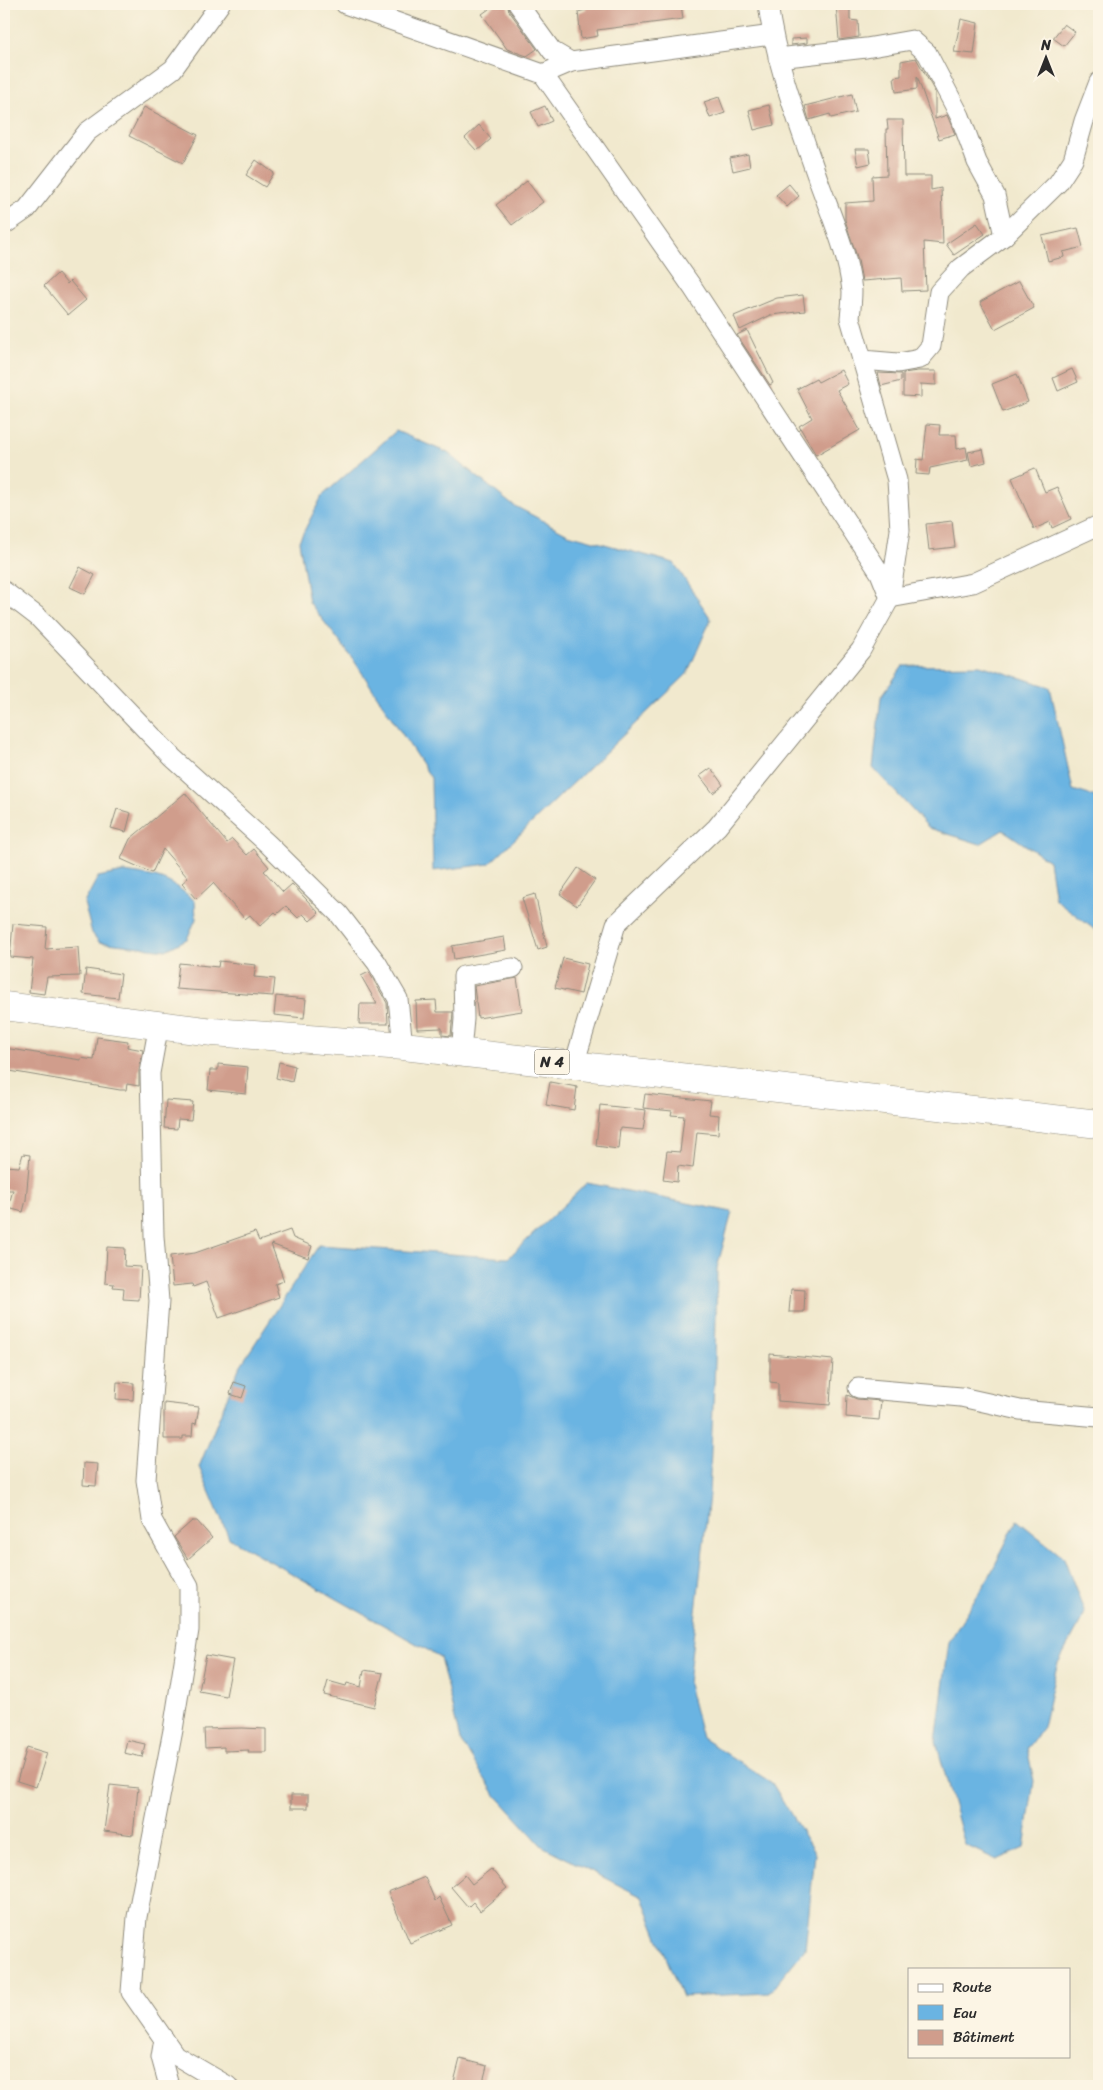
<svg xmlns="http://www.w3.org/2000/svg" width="1103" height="2090" font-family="Sriracha,sans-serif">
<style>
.water{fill:#6ab4e2;stroke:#4a7086}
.building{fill:#d09d8c}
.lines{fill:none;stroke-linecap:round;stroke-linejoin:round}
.minor-casing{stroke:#8e8a7c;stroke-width:21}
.primary-casing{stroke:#8e8a7c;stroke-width:29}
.minor{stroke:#fff;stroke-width:19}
.primary{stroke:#fff;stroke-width:28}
.labels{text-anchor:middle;stroke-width:5;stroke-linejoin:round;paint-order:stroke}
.shield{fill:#fcf5e5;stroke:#6a6863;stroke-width:1}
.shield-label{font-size:15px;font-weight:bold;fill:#2b2b2b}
</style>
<rect width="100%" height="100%" fill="#fcf5e5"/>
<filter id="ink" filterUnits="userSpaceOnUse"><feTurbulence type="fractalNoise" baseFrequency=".02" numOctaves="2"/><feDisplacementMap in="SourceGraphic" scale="10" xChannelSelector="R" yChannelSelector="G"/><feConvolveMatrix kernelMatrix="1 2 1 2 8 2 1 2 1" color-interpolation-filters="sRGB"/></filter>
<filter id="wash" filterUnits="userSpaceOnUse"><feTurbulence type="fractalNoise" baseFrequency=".0096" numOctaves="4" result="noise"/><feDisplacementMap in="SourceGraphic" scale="20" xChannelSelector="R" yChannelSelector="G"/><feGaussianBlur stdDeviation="1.12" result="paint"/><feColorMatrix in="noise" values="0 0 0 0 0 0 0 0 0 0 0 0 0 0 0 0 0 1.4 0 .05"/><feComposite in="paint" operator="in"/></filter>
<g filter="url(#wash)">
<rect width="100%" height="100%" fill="#f1e9ce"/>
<g class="water">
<polygon points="396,431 448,453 511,504 568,534 674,563 711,619 687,674 489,864 433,871 431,778 353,659 309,602 299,541 322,496"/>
<polygon points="980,665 1050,687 1073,790 1099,798 1099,933 1055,899 1049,861 1003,830 980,844 929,828 873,768 881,697 903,666"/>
<path d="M124 872C159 877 167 877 195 901L196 919 187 939 166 950 99 942 92 933 84 903 98 877Z"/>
<polygon points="587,1183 732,1212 717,1268 715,1363 709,1495 688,1684 702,1738 772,1783 815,1854 805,1949 769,1993 682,1997 642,1897 542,1846 494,1793 460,1740 440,1657 229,1538 199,1467 239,1368 319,1245 508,1258"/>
<polygon points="1017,1520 1064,1558 1085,1613 1057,1665 1043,1727 1027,1748 1034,1781 1024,1848 997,1860 965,1845 936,1742 949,1642 990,1575"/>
</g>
<g id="blocks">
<g class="building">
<polygon points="496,4 507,4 509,11 537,49 527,56 507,49 482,14"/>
<polygon points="586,4 681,4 683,19 597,30 598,36 581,39 578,12 586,10"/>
<polygon points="836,4 850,4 850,20 858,21 859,37 839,40"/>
<polygon points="961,19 978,23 974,54 954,52"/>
<polygon points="1064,24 1075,32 1064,46 1053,38"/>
<polygon points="807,38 807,43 791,45 791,39"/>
<polygon points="916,58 935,92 935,119 947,115 955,134 939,139 917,76 917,89 896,92 894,77 901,76 901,61"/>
<polygon points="852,94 856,112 831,118 830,114 809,120 805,106"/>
<polygon points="719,97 725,113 710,118 704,102"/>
<polygon points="769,105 774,125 754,130 749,110"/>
<polygon points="545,106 552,121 538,127 531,112"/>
<polygon points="144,107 198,135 183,163 129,136"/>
<polygon points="887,120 903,120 904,176 931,176 931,190 941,188 943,244 924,242 926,290 902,291 901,278 862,281 858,260 845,220 845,203 873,201 872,176 887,175 886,129 888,129"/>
<polygon points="479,125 491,139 477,151 465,138"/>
<polygon points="855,149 869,149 871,163 858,166"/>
<polygon points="748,154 750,167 733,171 730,158"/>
<polygon points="256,160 274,173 265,187 246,175"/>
<polygon points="527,181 543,202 512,225 496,205"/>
<polygon points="789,184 799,196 787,207 776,195"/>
<polygon points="977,223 985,234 954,255 946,244"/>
<polygon points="1078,228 1083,247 1063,252 1064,257 1048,261 1042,236"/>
<polygon points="58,273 67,284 70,281 86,300 68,315 44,286"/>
<polygon points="1019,281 1034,308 995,329 980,302"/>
<polygon points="803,295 805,311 771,315 740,330 734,316 777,298"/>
<polygon points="747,330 773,383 770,385 737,335"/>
<polygon points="1072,369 1078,382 1058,391 1053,378"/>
<polygon points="841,370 848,384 837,390 860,430 816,455 799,426 812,418 797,389 816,379 818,382"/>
<polygon points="918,371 936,371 936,385 921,384 921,397 903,396 903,373"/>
<polygon points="878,373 901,374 901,381 881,386"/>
<polygon points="1017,374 1028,402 1003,412 992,384"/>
<polygon points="927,424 940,425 939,435 956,435 957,449 966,447 968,460 930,468 929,475 916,474 917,459 923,460"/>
<polygon points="983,449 986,462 971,466 968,452"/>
<polygon points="1035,468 1045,492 1057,487 1071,519 1052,528 1050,522 1034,529 1012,478"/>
<polygon points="952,521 955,547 929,550 926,524"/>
<polygon points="80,567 95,575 85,594 70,587"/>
<polygon points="711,768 723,785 713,793 700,776"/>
<polygon points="185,793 227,843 232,839 247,855 254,849 269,867 264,871 283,892 292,884 319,913 310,921 303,914 298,918 286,906 277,914 275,912 260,926 250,915 245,919 213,883 196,899 182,883 188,878 163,849 152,873 121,859 130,839"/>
<polygon points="117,809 131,813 126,832 111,828"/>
<polygon points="578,868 595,880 577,906 560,894"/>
<polygon points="535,894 547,947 538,950 522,898"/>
<polygon points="13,924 47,927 45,949 78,947 80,976 47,977 44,994 29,992 33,959 10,957"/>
<polygon points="504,937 506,950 454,959 452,946"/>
<polygon points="563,958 588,964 581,994 555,988"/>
<polygon points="219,961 256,965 254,977 275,979 273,996 176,989 179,963 218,967"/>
<polygon points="86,969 121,974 118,998 83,994"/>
<polygon points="369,972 387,1003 388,1024 359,1024 360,1004 377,1004 361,976"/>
<polygon points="517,978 522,1011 478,1018 474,986"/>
<polygon points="276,996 306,999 304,1018 274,1015"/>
<polygon points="436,1000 437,1012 453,1012 451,1036 442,1035 442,1028 417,1029 416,1001"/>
<polygon points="97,1037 128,1041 127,1047 143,1050 139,1071 139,1086 127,1084 126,1090 120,1090 4,1070 4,1048 81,1060 81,1058 94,1060"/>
<polygon points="279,1062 295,1066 292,1082 276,1078"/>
<polygon points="218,1064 248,1067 246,1094 208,1090 210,1070 218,1070"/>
<polygon points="550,1082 577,1087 574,1110 546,1105"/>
<polygon points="645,1094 711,1101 709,1114 719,1115 718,1134 697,1132 693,1168 678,1166 677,1182 663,1180 667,1151 680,1152 684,1116 671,1115 672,1111 643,1108"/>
<polygon points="166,1100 193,1102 191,1120 178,1119 177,1129 164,1128"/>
<polygon points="600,1105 646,1110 643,1130 620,1128 618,1149 596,1146"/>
<polygon points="23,1154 30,1155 26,1200 23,1212 8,1208 13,1190 4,1190 4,1166 19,1167"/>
<polygon points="290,1230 293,1238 312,1246 308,1258 271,1244 284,1281 275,1284 279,1297 219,1318 206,1282 193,1287 192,1284 173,1286 170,1256 195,1253 255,1232 259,1241"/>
<polygon points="107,1247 125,1248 124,1266 141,1267 139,1300 123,1299 124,1288 113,1287 114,1284 105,1283"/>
<polygon points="791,1289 805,1290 804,1312 789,1312"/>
<polygon points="770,1354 833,1360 830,1405 778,1401 778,1383 770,1382"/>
<polygon points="117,1382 134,1383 133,1400 116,1399"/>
<polygon points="234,1382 246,1386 242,1398 230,1394"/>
<polygon points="847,1395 857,1399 881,1401 879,1420 846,1417"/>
<polygon points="164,1403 199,1407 196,1424 193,1423 192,1436 183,1436 183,1439 164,1439"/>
<polygon points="84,1463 98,1464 96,1486 83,1485"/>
<polygon points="192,1521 197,1521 212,1538 188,1559 174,1537"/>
<polygon points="206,1655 233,1660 226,1696 199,1691"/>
<polygon points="364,1670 383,1673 374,1707 324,1695 328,1681 346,1686 347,1683 361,1687"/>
<polygon points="242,1728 266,1729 266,1752 248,1752 249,1750 224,1751 224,1747 205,1748 204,1729"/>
<polygon points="127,1740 145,1744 142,1757 124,1753"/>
<polygon points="27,1747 47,1753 36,1787 17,1781"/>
<polygon points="110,1785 138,1788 133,1835 104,1831"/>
<rect x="291" y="1795" width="17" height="13"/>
<polygon points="491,1869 507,1888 480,1911 473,1902 468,1907 451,1887 465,1875 472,1884"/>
<polygon points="425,1877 435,1901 439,1897 452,1925 410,1943 388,1892"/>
<polygon points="460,2059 487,2066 482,2086 453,2086"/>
</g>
</g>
</g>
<g filter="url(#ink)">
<use href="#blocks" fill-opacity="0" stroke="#8e8a7c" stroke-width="1"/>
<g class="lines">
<defs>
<g id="minor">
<polyline points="345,4 543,74 693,288 880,573 890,598 973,583 1099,525"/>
<polyline points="518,4 552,51 571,62"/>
<polyline points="778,58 866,48 912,40 927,53 960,116 977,162 995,195 1004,236"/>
<polyline points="543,74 571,62 772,35"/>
<polyline points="4,225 27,209 87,132 173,69 220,4"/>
<polyline points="862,360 898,363 920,359 931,346 939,292 961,268 1004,236 1058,183 1073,160 1084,121 1099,82"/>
<polyline points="4,591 38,617 173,758 268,844 339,914 377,963 398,999 403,1046"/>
<polyline points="159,1024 150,1073 154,1236 159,1301 146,1480 152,1520 189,1586 189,1630 173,1730 137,1917 131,1992 175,2055 228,2086"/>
<polyline points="461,1052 464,1019 463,976 513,968"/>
<path d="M574 1065 616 924 717 827 861 650 890 598 900 530 897 480 850 318C851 309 852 300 852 291 848 253 832 218 819 182 799 124 776 66 768 4"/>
<polyline points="858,1388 961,1397 1020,1410 1099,1417"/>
<polyline points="164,2039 161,2057 169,2086"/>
</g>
<polyline id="primary" points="4,1006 213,1032 403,1046 1099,1124"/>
</defs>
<use href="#minor" class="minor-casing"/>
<use href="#primary" class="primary-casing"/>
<use href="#minor" class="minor"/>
<use href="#primary" class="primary"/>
</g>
</g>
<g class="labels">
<rect class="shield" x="534.5" y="1049.5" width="35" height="25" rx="4"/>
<g class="shield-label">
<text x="552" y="1067">N 4</text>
</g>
</g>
<rect width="1103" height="2090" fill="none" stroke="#fcf5e5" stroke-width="20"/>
<rect x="908" y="1968" width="162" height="90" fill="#fcf5e5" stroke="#a8a49b"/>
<rect x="918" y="1984" width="25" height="8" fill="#ffffff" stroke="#a8a49b"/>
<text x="953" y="1992" font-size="15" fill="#2b2b2b">Route</text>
<rect x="918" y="2005" width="25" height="15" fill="#6ab4e2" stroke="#a8a49b"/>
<text x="953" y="2018" font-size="15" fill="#2b2b2b">Eau</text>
<rect x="918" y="2030" width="25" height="15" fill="#d09d8c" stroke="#a8a49b"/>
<text x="953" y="2042" font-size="15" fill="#2b2b2b">Bâtiment</text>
<g transform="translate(1046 58)" stroke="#fcf5e5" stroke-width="4" paint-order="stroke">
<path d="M0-4L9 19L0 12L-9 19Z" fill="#2b2b2b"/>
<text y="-8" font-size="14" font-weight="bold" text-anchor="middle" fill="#2b2b2b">N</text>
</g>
</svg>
